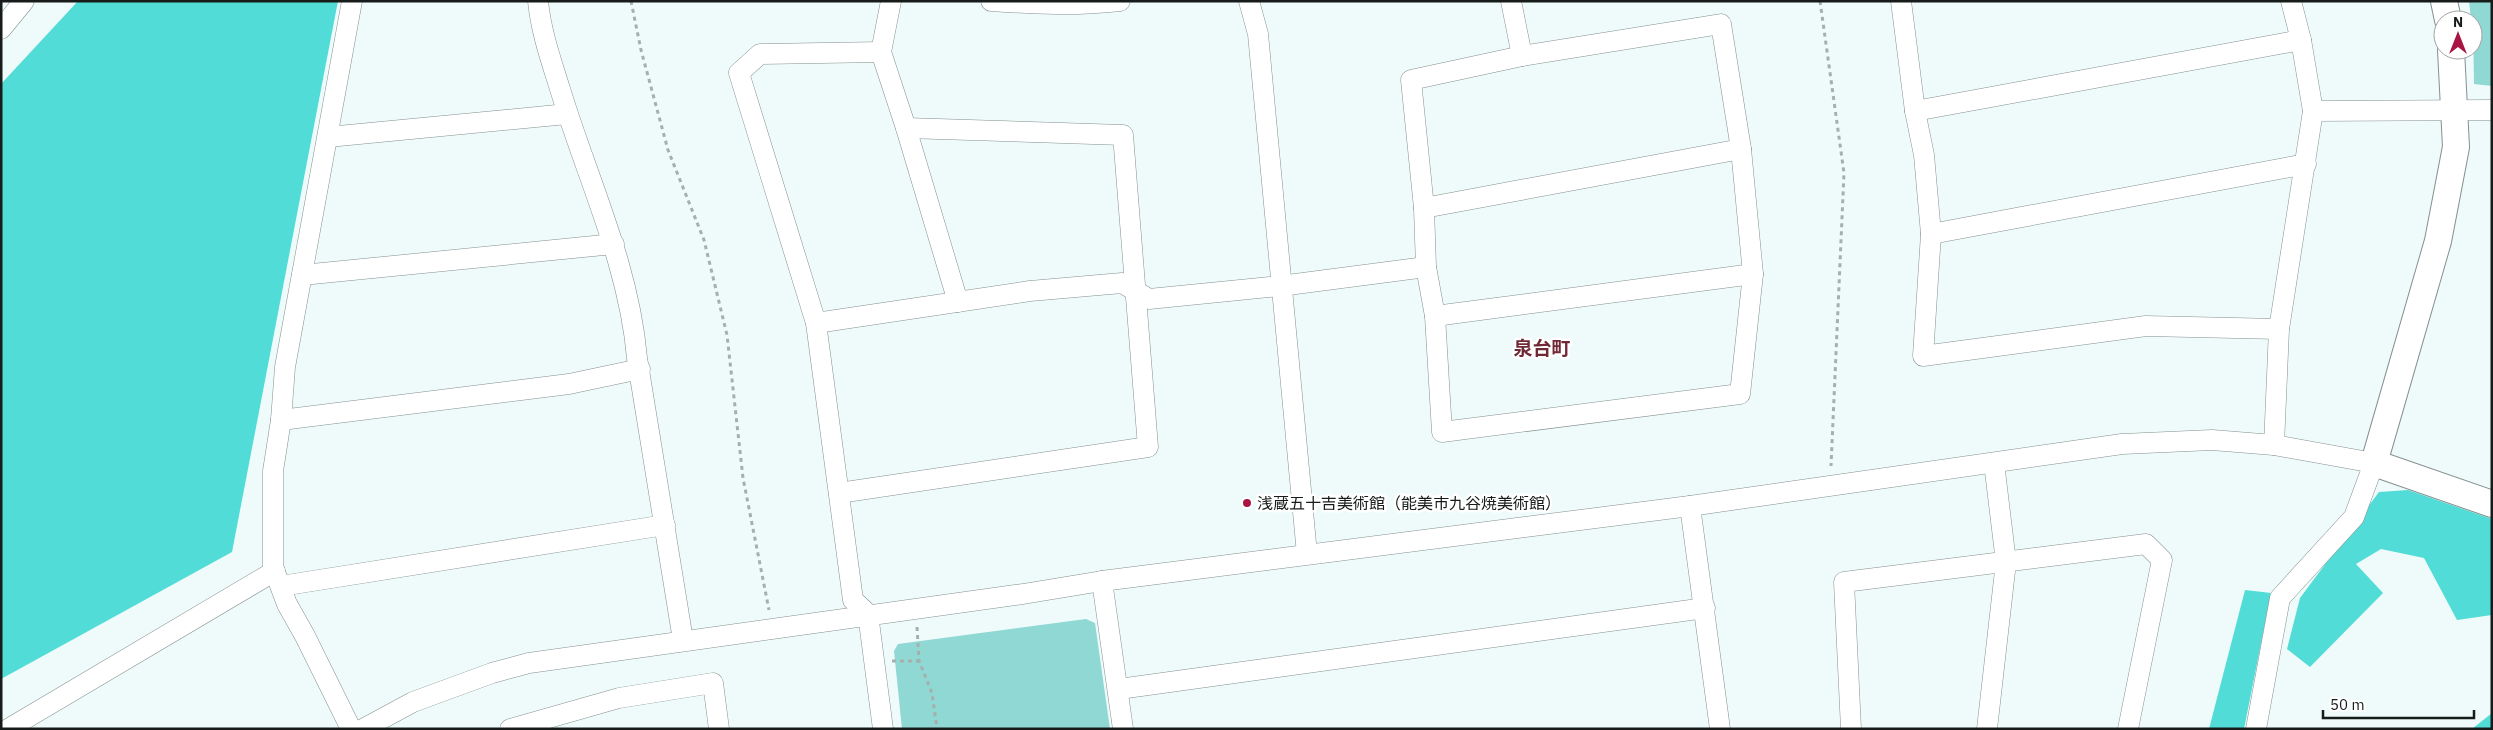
<svg xmlns="http://www.w3.org/2000/svg" width="2493" height="730" font-family="'IBM Plex Sans','Noto Sans JP',sans-serif">
<style>
.green{fill:#90d8d4}
.forest{fill:#51dcd7}
.lines{fill:none;stroke-linecap:round;stroke-linejoin:round}
.minor-casing{stroke:#85908f;stroke-width:21}
.major-casing{stroke:#85908f;stroke-width:28}
.path{stroke:#a5afae;stroke-width:3;stroke-dasharray:4 4;stroke-linecap:butt}
.minor{stroke:#fff;stroke-width:20}
.major{stroke:#fff;stroke-width:26}
.poi-dot{fill:#aa1442;stroke:#fff;stroke-width:2}
.labels{text-anchor:middle;stroke-width:5;stroke-linejoin:round;paint-order:stroke}
.poi-label{font-size:16px;fill:#171c1b;stroke:#fff;text-anchor:start}
.quarter-label{font-size:19px;font-weight:bold;fill:#702a37;stroke:#fff}
</style>
<rect width="100%" height="100%" fill="#eefbfa"/>
<g class="green">
<polygon points="2469,1 2492,1 2492,86 2474,84 2473,20 2471,20"/>
<polygon points="1086,619 1095,623 1110,729 902,729 894,651 898,644"/>
</g>
<g class="forest">
<polygon points="78,1 338,1 232,552 1,679 1,84"/>
<polygon points="2408,490 2492,519 2492,615 2457,620 2424,558 2381,549 2356,564 2383,593 2310,667 2287,649 2300,598 2379,492"/>
<polygon points="2245,590 2271,593 2244,729 2209,729"/>
<polygon points="2492,713 2492,729 2472,729"/>
</g>
<g class="lines">
<defs>
<g id="minor">
<path d="M538 1C541 32 551 60 560 89 587 178 629 264 637 358L683 640"/>
<polyline points="891,1 881,52 906,128 958,302"/>
<path d="M991 1C1034 4 1077 6 1120 1"/>
<polyline points="1249,1 1258,34 1307,554"/>
<polyline points="1511,1 1522,56"/>
<polyline points="1901,1 1915,111 1924,155 1931,234 1923,356 2146,326 2279,329"/>
<polygon points="1721,24 1741,149 1753,274 1740,394 1442,432 1435,316 1426,267 1424,208 1411,80 1522,56"/>
<polyline points="1,29 24,1"/>
<polyline points="1915,111 2301,40"/>
<polyline points="2313,111 2492,110"/>
<polyline points="328,137 567,114"/>
<polyline points="1424,208 1741,149"/>
<polyline points="1931,234 2306,164"/>
<polyline points="302,275 614,244"/>
<polyline points="1435,316 1753,274"/>
<polyline points="816,323 739,73 760,54 881,52"/>
<polyline points="281,420 569,384 640,369"/>
<polyline points="2274,445 2279,329 2313,111 2301,40 2291,1"/>
<polyline points="839,493 1148,447 1123,135 906,128"/>
<polyline points="1690,506 1720,729"/>
<polyline points="1102,581 1123,729"/>
<polyline points="281,586 665,525"/>
<polyline points="1119,689 1705,608"/>
<polyline points="8,729 275,571"/>
<polyline points="351,729 305,636 287,604 273,567 273,471 281,420 285,367 352,1"/>
<polyline points="363,729 413,702 492,673 529,663 1023,594 1102,581 1690,506 2122,444 2212,440 2274,445 2374,463 2354,517 2280,598 2256,729"/>
<polyline points="510,729 619,698 713,683 719,729"/>
<polyline points="883,729 868,614 853,600 816,323 1030,291 1122,283 1149,299 1280,286 1426,267"/>
<polyline points="1851,729 1844,582 2146,544 2162,560 2128,729"/>
<polyline points="1987,729 2006,562 1994,463"/>
</g>
<g id="major">
<polyline points="2444,1 2448,20"/>
<polyline points="2451,50 2456,147 2438,241 2374,463 2492,504"/>
</g>
</defs>
<use href="#minor" class="minor-casing"/>
<use href="#major" class="major-casing"/>
<g class="path">
<polyline points="631,1 641,50 668,150 704,240 727,335 743,478 769,610"/>
<polyline points="1820,1 1844,173 1831,466"/>
<polyline points="917,627 919,661 932,693 937,729"/>
<polyline points="892,661 919,661"/>
</g>
<use href="#minor" class="minor"/>
<use href="#major" class="major"/>
</g>
<circle class="poi-dot" cx="1247" cy="503" r="5"/>
<g class="labels">
<g class="poi-label">
<text x="1257" y="509">浅蔵五十吉美術館（能美市九谷焼美術館）</text>
</g>
<g class="quarter-label">
<text x="1542" y="355">泉台町</text>
</g>
</g>
<rect width="2493" height="730" fill="none" stroke="#171c1b" stroke-width="5"/>
<g transform="translate(2458 35)"><circle r="24" fill="#ffffff" stroke="#a2a4a4"/>
<path d="M0-4L9 19L0 12L-9 19Z" fill="#aa1442"/>
<text y="-8" font-size="14" font-weight="bold" text-anchor="middle" fill="#171c1b">N</text>
</g>
<path d="M2323 710v8h151v-8" fill="none" stroke="#171c1b" stroke-width="2.5"/>
<text x="2330" y="710" font-size="15" fill="#171c1b" stroke="#ffffff" stroke-width="4" paint-order="stroke">50 m</text>
</svg>
